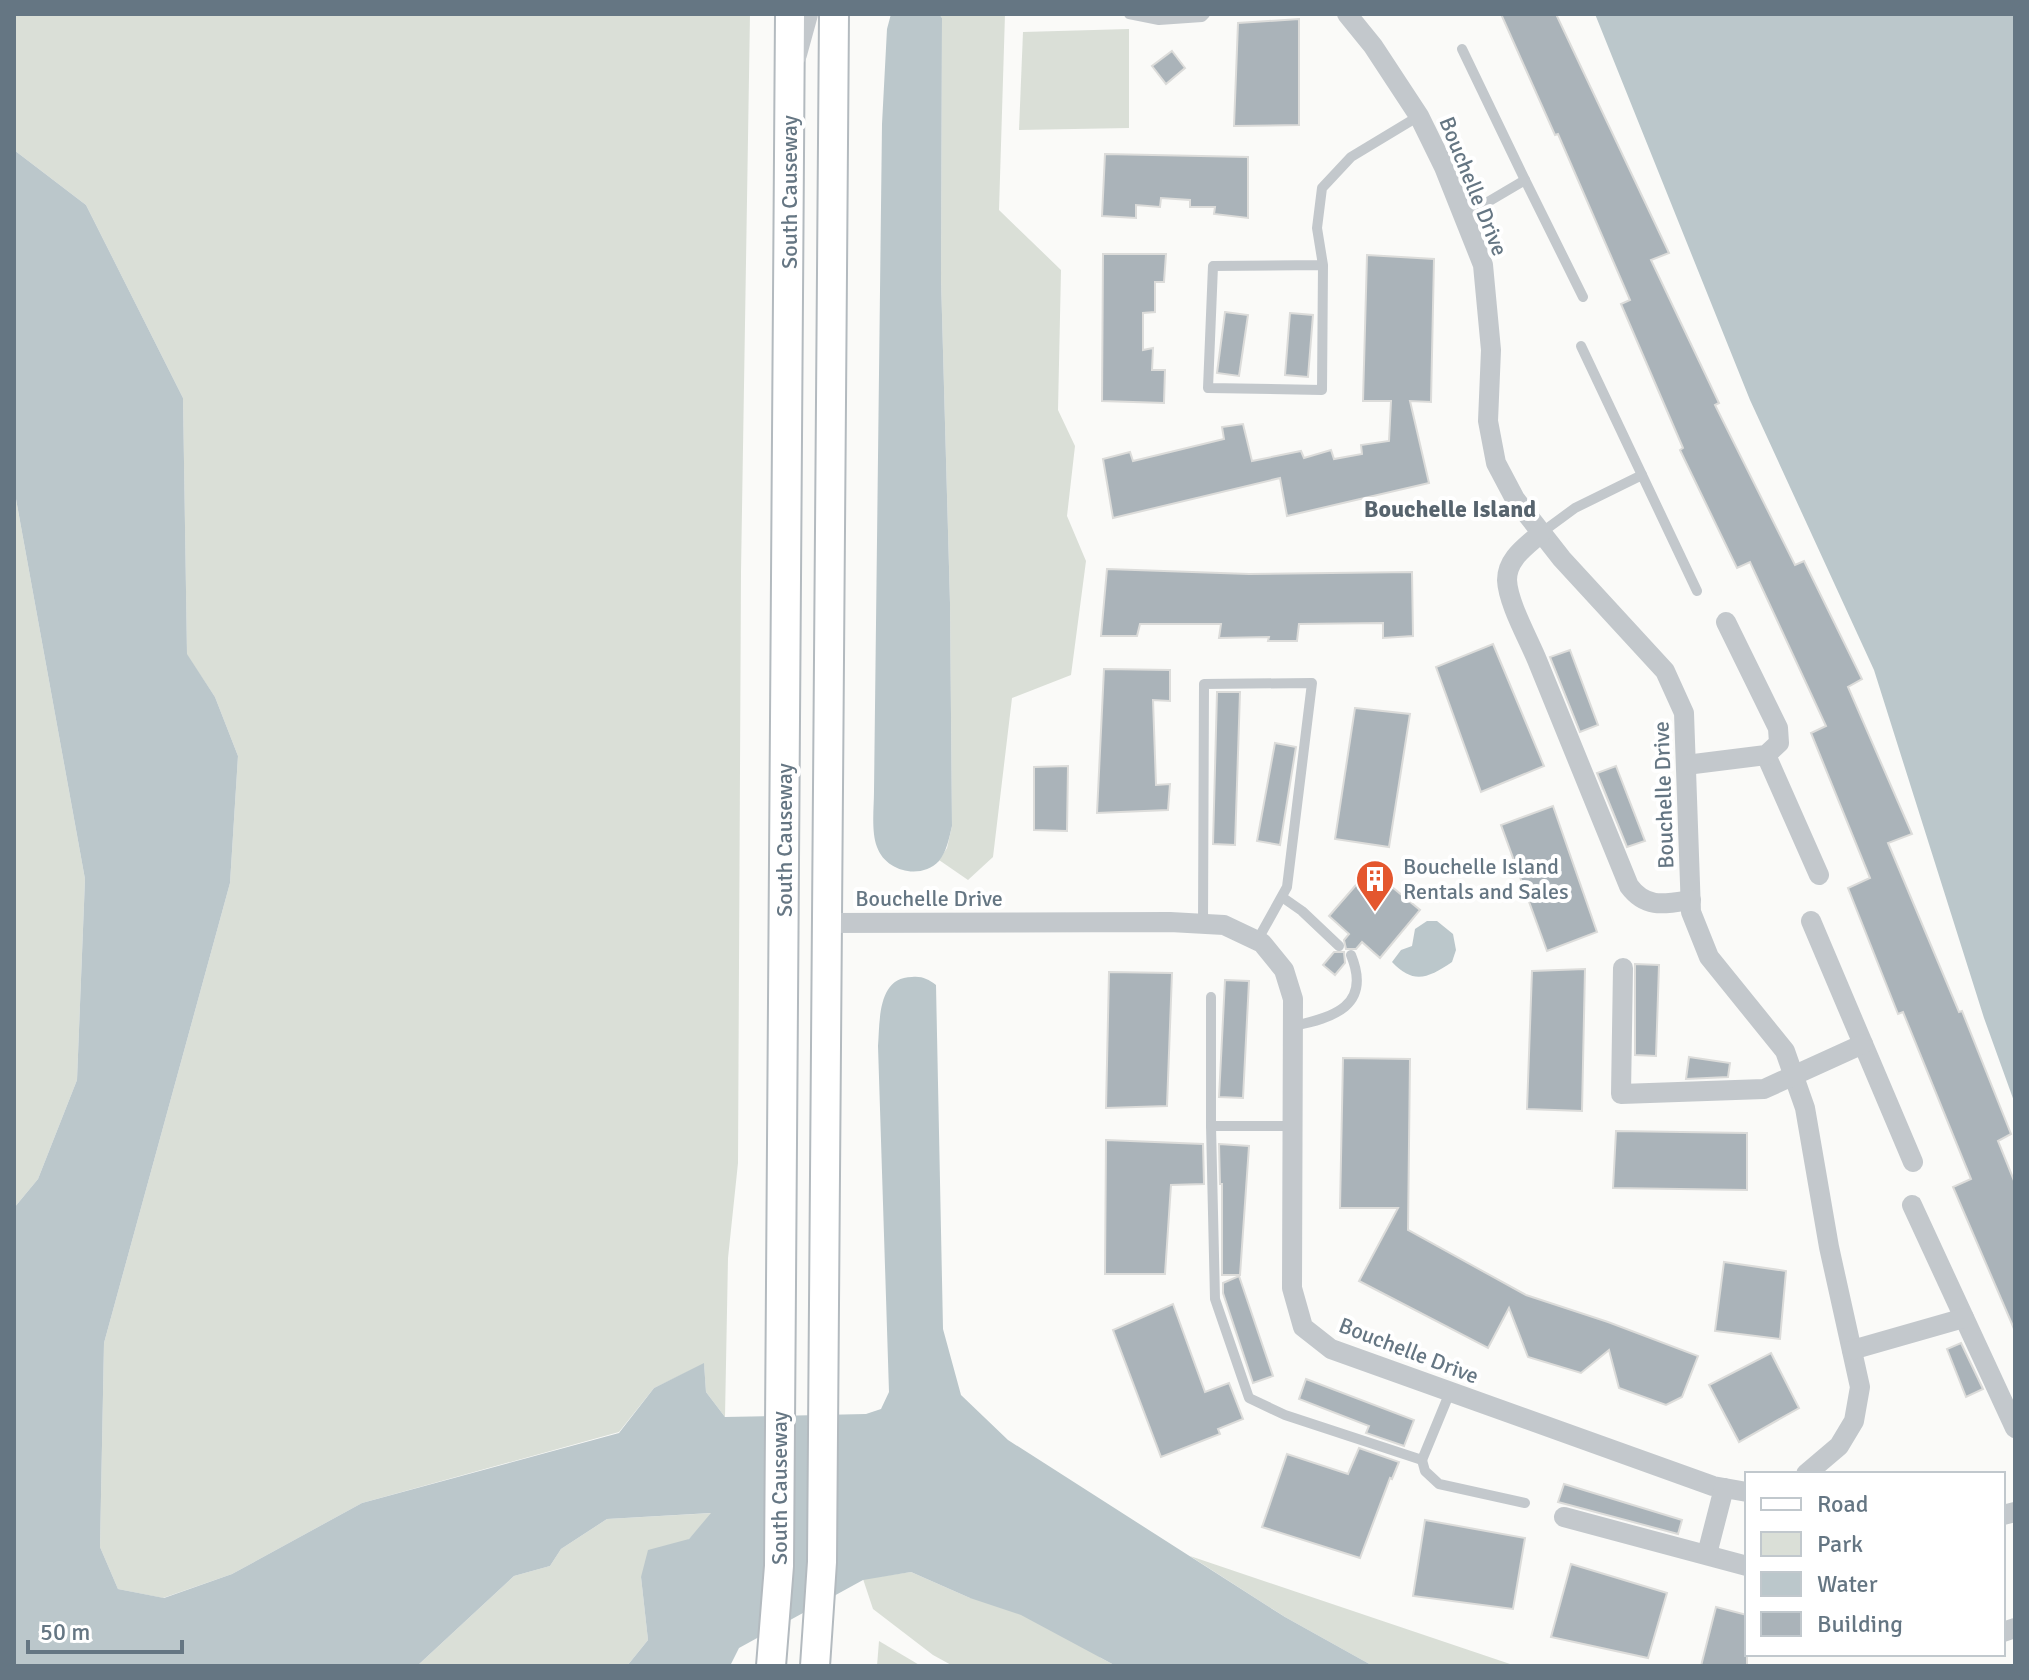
<svg xmlns="http://www.w3.org/2000/svg" width="2029" height="1680" font-family="Signika,sans-serif">
<style>
.green{fill:#dadfd7}
.water{fill:#bbc7cb}
.building{fill:#aab3b9;stroke:#dcdcda;stroke-width:2}
.lines{fill:none;stroke-linecap:round;stroke-linejoin:round}
.secondary-casing{stroke:#b3babf;stroke-width:32}
.service{stroke:#c3c8cc;stroke-width:10}
.minor{stroke:#c3c8cc;stroke-width:20}
.tertiary{stroke:#c3c8cc;stroke-width:24}
.secondary{stroke:#fff;stroke-width:28}
.labels{text-anchor:middle;stroke-width:8;stroke-linejoin:round;paint-order:stroke}
.street-label{font-size:22px;fill:#657683;stroke:#fff}
.poi-label{font-size:22px;fill:#657683;stroke:#fff;text-anchor:start}
.neighbourhood-label{font-size:24px;font-weight:bold;fill:#57646e;stroke:#fff}
</style>
<rect width="100%" height="100%" fill="#fafaf8"/>
<g class="green">
<polygon points="14,14 750,14 741,572 738,1163 728,1258 725,1417 706,1392 704,1364 654,1388 619,1432 362,1503 232,1574 163,1598 118,1589 100,1547 104,1343 230,883 238,756 215,697 187,655 183,398 86,205 14,150"/>
<polygon points="939,14 1005,14 999,210 1061,270 1058,410 1075,446 1067,516 1086,561 1071,675 1012,698 993,857 968,880 939,860 947,848 952,826 950,603 941,279 942,18"/>
<polygon points="1129,29 1129,128 1019,130 1023,32"/>
<polygon points="14,488 85,879 77,1080 38,1179 14,1208"/>
<polygon points="713,1513 689,1539 641,1577 648,1640 627,1666 417,1666 514,1576 550,1566 561,1549 607,1519"/>
<polygon points="1190,1556 1516,1666 1373,1666 1285,1617"/>
<polygon points="911,1572 970,1598 1010,1582 1101,1658 1116,1666 953,1666 933,1655 873,1609 863,1579"/>
<polygon points="879,1641 921,1666 877,1666"/>
</g>
<g class="water">
<path d="M891 14H939L942 18 941 279 950 603 952 826C949 838 947 851 939 861 921 880 886 872 877 847 871 831 874 808 874 791L882 124 887 29Z"/>
<polygon points="1595,14 2015,14 2015,1104 1984,1018 1874,670 1750,400"/>
<path d="M14 150 86 205 183 398 187 654 215 697 238 756 230 883 104 1343 100 1547 118 1589 164 1598 232 1574 362 1503 619 1433 654 1388 704 1363 706 1392 725 1417 866 1414 881 1409 889 1392 878 1046C880 1022 877 977 912 977 922 976 928 979 936 985L943 1329 961 1395 1008 1440 1285 1617 1373 1666H1116L1021 1615 970 1598 911 1572 863 1580 739 1648 730 1666H627L648 1640 641 1577 648 1550 689 1539 711 1513 607 1519 561 1549 550 1566 514 1576 417 1666H14V1208L38 1179 77 1080 85 879 14 488Z"/>
<path d="M1427 921H1437L1453 934 1456 950 1452 962C1428 978 1414 985 1392 962L1401 950 1412 946 1415 929Z"/>
</g>
<g class="building">
<polygon points="1501,14 1556,14 1669,253 1651,260 1719,403 1715,405 1795,565 1804,561 1862,679 1848,687 1912,834 1888,843 1959,1012 1962,1011 2011,1134 1998,1141 2015,1183 2015,1331 1953,1187 1971,1179 1903,1012 1898,1014 1848,888 1870,878 1811,733 1826,726 1750,562 1737,568 1680,450 1683,448 1621,304 1630,300 1558,134 1555,135"/>
<polygon points="1299,19 1299,125 1234,126 1238,23"/>
<polygon points="1172,51 1185,68 1166,84 1152,66"/>
<polygon points="1105,154 1248,157 1248,218 1214,214 1215,207 1190,207 1190,200 1161,198 1160,207 1136,205 1136,218 1102,216"/>
<polygon points="1103,254 1166,254 1164,282 1155,282 1155,312 1143,313 1143,350 1153,348 1152,370 1165,370 1164,403 1102,401"/>
<polygon points="1367,255 1434,259 1431,402 1410,401 1429,483 1287,516 1280,478 1113,518 1103,459 1130,452 1133,461 1224,439 1222,427 1243,424 1252,461 1301,451 1304,458 1331,450 1334,459 1362,454 1361,445 1389,441 1391,401 1363,401"/>
<polygon points="1225,312 1248,315 1239,376 1217,373"/>
<polygon points="1290,313 1313,315 1308,377 1285,375"/>
<polygon points="1107,569 1249,574 1412,572 1413,636 1383,638 1383,623 1299,624 1297,641 1268,641 1269,637 1219,638 1221,624 1140,624 1137,636 1101,636"/>
<polygon points="1493,644 1544,766 1481,792 1436,667"/>
<polygon points="1570,650 1598,725 1580,732 1550,657"/>
<polygon points="1104,669 1170,670 1170,701 1153,700 1156,785 1170,784 1168,810 1097,813"/>
<polygon points="1217,692 1240,692 1235,845 1213,844"/>
<polygon points="1355,708 1410,714 1389,847 1335,839"/>
<polygon points="1275,743 1296,747 1280,845 1257,841"/>
<polygon points="1068,766 1067,831 1034,830 1034,767"/>
<polygon points="1616,766 1645,841 1627,847 1597,773"/>
<polygon points="1553,806 1597,932 1547,951 1501,825"/>
<polygon points="1370,869 1420,910 1380,958 1362,942 1356,949 1346,949 1344,940 1349,934 1329,916"/>
<polygon points="1334,952 1344,952 1345,963 1335,975 1323,965"/>
<polygon points="1635,964 1659,965 1656,1056 1635,1055"/>
<polygon points="1585,969 1582,1111 1527,1109 1532,971"/>
<polygon points="1109,972 1172,973 1167,1106 1106,1108"/>
<polygon points="1225,980 1249,981 1243,1098 1219,1097"/>
<polygon points="1689,1057 1730,1063 1728,1077 1686,1079"/>
<polygon points="1343,1058 1410,1059 1408,1230 1526,1295 1608,1322 1698,1356 1682,1397 1666,1405 1619,1388 1609,1350 1581,1373 1528,1357 1509,1308 1488,1348 1359,1281 1398,1208 1340,1208"/>
<polygon points="1616,1131 1747,1133 1747,1190 1613,1188"/>
<polygon points="1106,1140 1203,1144 1204,1184 1171,1185 1165,1274 1105,1274"/>
<polygon points="1219,1144 1249,1146 1240,1275 1222,1275 1222,1184 1220,1184"/>
<polygon points="1724,1262 1786,1271 1780,1339 1715,1331"/>
<polygon points="1239,1276 1273,1376 1253,1383 1223,1293 1223,1283"/>
<polygon points="1173,1304 1205,1392 1229,1383 1243,1419 1218,1429 1220,1434 1161,1457 1113,1330"/>
<polygon points="1961,1343 1983,1389 1966,1397 1947,1349"/>
<polygon points="1771,1353 1799,1408 1739,1442 1709,1385"/>
<polygon points="1306,1379 1414,1420 1404,1446 1366,1433 1369,1426 1299,1399"/>
<polygon points="1359,1448 1399,1462 1392,1479 1390,1478 1360,1558 1262,1527 1287,1454 1348,1474"/>
<polygon points="1564,1484 1682,1520 1678,1534 1558,1502"/>
<polygon points="1425,1520 1525,1538 1513,1609 1413,1596"/>
<polygon points="1571,1564 1667,1593 1648,1658 1551,1637"/>
<polygon points="1716,1607 1747,1615 1747,1666 1701,1666"/>
</g>
<g class="lines">
<defs>
<g id="secondary">
<polyline points="771,1666 779,1566 790,14"/>
<polyline points="815,1666 822,1562 834,14"/>
</g>
</defs>
<use href="#secondary" class="secondary-casing"/>
<g class="service">
<polyline points="1129,14 1159,20 1202,17 1205,14"/>
<polyline points="1462,49 1525,180"/>
<polyline points="1464,216 1525,180 1583,297"/>
<polyline points="1323,265 1213,266 1208,388 1322,390 1323,265 1317,228 1322,188 1351,157 1419,116"/>
<polyline points="1581,346 1642,475"/>
<polyline points="1541,533 1575,508 1642,475 1697,591"/>
<polyline points="1282,897 1302,911 1339,946"/>
<polyline points="1203,923 1204,684 1312,683 1287,887 1257,941"/>
<path d="M1293 1026C1333 1018 1372 1006 1351 955"/>
<polyline points="1211,1126 1211,997"/>
<polyline points="1292,1126 1211,1126 1215,1299 1249,1398 1285,1415 1422,1460 1450,1392"/>
<polyline points="1422,1460 1425,1471 1439,1484 1525,1503"/>
</g>
<g class="minor">
<polyline points="1347,14 1373,46 1419,116 1444,167 1483,265 1491,350 1488,421 1496,463 1515,499 1562,559 1665,671 1684,713 1691,912 1709,957 1785,1051 1805,1108 1829,1247 1860,1387 1854,1421 1839,1446 1806,1474"/>
<path d="M1541 533C1527 546 1507 558 1507 580 1508 603 1528 638 1537 660 1567 735 1598 810 1629 886 1646 909 1665 904 1691 900"/>
<polyline points="1766,755 1819,875"/>
<polyline points="1686,765 1766,755 1779,743 1778,728 1726,622"/>
<polyline points="1811,921 1913,1162"/>
<polyline points="826,923 1170,922 1224,925 1262,943 1284,970 1293,999 1292,1288 1303,1327 1331,1349 1713,1486 1747,1492"/>
<polyline points="1623,968 1621,1094 1764,1089 1863,1044"/>
<polyline points="1912,1205 2015,1428"/>
<polyline points="1852,1350 1964,1318"/>
<polyline points="2003,1515 2015,1512"/>
<polyline points="1564,1517 1747,1566"/>
<polyline points="1707,1554 1724,1488"/>
<polyline points="2003,1632 2015,1628"/>
</g>
<polyline class="tertiary" points="795,54 806,14"/>
<use href="#secondary" class="secondary"/>
</g>
<defs>
<symbol id="building-pin" viewBox="-11 -11 22 30"><path d="M0 17L-7.5 6A9.5 9.5 0 1 1 7.5 6Z" fill="#e4572e" stroke="#fff"/><path d="M-4-6H4V6H1V3H-1V6H-4ZM-2.5-4.3h1.7v1.8h-1.7ZM.8-4.3h1.7v1.8H.8ZM-2.5-1h1.7V.8h-1.7ZM.8-1h1.7V.8H.8Z" fill="#fff"/></symbol>
</defs>
<g fill-rule="evenodd">
<use href="#building-pin" x="1353" y="857" width="44" height="60"/>
</g>
<g class="labels">
<g class="street-label">
<text transform="translate(1474 186) rotate(68)" y="8">Bouchelle Drive</text>
<text transform="translate(789 192) rotate(-90)" y="8">South Causeway</text>
<text transform="translate(1663 795) rotate(-92)" y="8">Bouchelle Drive</text>
<text transform="translate(784 840) rotate(-90)" y="8">South Causeway</text>
<text x="929" y="906">Bouchelle Drive</text>
<text transform="translate(1409 1350) rotate(21)" y="8">Bouchelle Drive</text>
<text transform="translate(779 1488) rotate(-90)" y="8">South Causeway</text>
</g>
<g class="poi-label">
<text x="1403" y="874">Bouchelle Island<tspan x="1403" dy="25">Rentals and Sales</tspan></text>
</g>
<g class="neighbourhood-label">
<text x="1450" y="517">Bouchelle Island</text>
</g>
</g>
<rect width="2029" height="1680" fill="none" stroke="#657683" stroke-width="32"/>
<rect x="1745" y="1472" width="260" height="184" fill="#ffffff" stroke="#c1c8cd" stroke-width="2"/>
<rect x="1761" y="1498" width="40" height="12" fill="#ffffff" stroke="#c1c8cd" stroke-width="2"/>
<text x="1817" y="1512" font-size="24" fill="#657683">Road</text>
<rect x="1761" y="1532" width="40" height="24" fill="#dadfd7" stroke="#c1c8cd" stroke-width="2"/>
<text x="1817" y="1552" font-size="24" fill="#657683">Park</text>
<rect x="1761" y="1572" width="40" height="24" fill="#bbc7cb" stroke="#c1c8cd" stroke-width="2"/>
<text x="1817" y="1592" font-size="24" fill="#657683">Water</text>
<rect x="1761" y="1612" width="40" height="24" fill="#aab3b9" stroke="#c1c8cd" stroke-width="2"/>
<text x="1817" y="1632" font-size="24" fill="#657683">Building</text>
<path d="M28 1640v12h154v-12" fill="none" stroke="#657683" stroke-width="4"/>
<text x="40" y="1640" font-size="24" fill="#657683" stroke="#ffffff" stroke-width="6" paint-order="stroke">50 m</text>
</svg>
